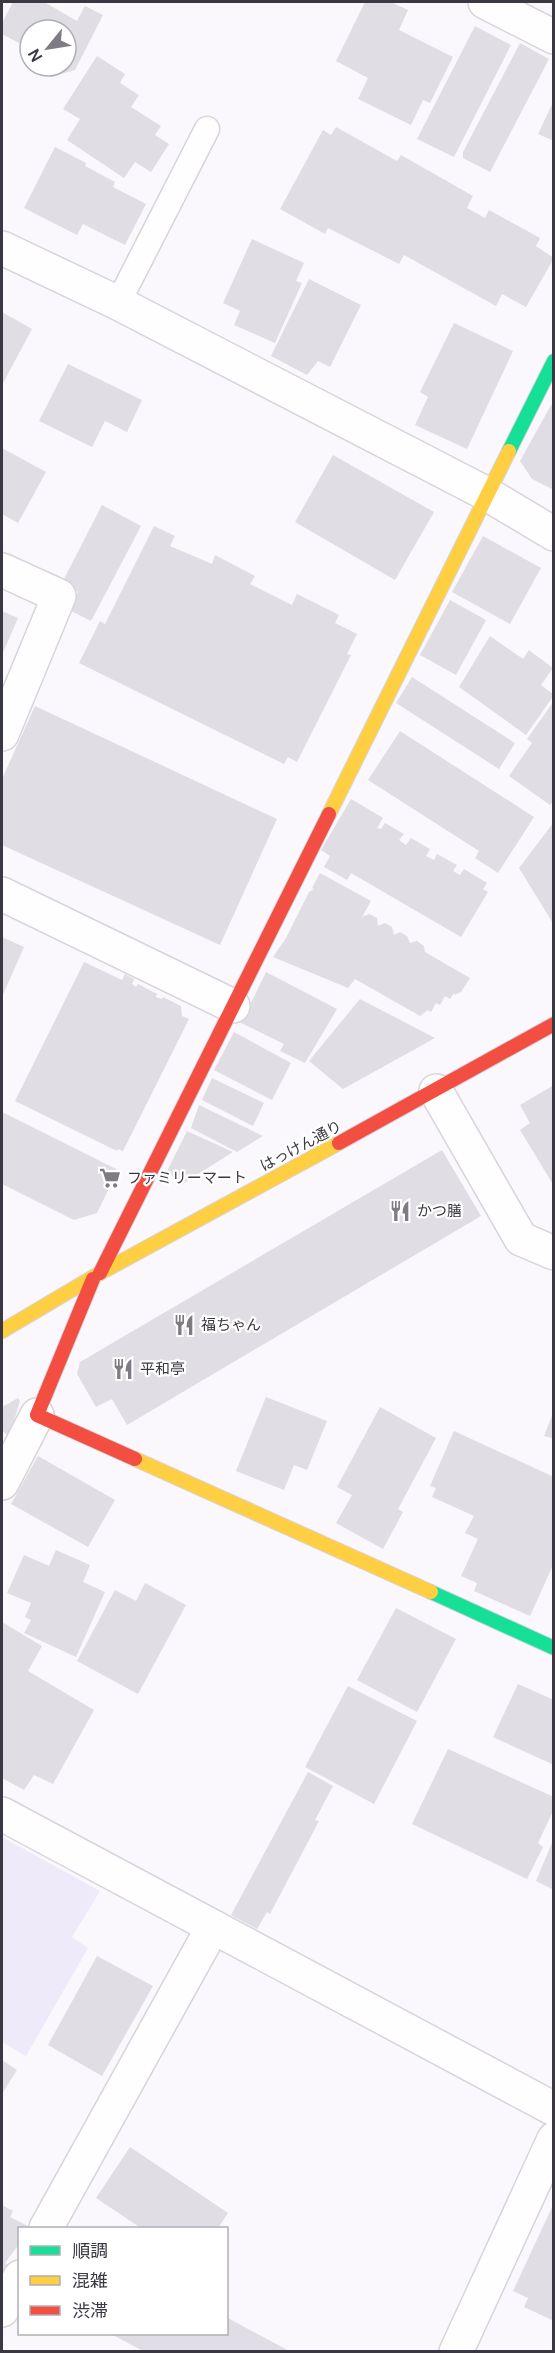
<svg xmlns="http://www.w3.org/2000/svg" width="555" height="2353" font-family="Manrope,'Noto Sans JP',sans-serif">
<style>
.green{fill:#eeeafa}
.building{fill:#e0dde4}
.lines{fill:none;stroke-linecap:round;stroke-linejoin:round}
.lane-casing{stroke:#d7d4db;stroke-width:27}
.street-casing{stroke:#d7d4db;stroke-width:36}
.fast-casing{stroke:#d7d4db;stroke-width:16}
.slow-casing{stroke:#d7d4db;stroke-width:16}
.jam-casing{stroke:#d7d4db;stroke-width:16}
.lane{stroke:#fefeff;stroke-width:24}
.street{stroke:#fefeff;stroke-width:33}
.fast{stroke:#16e098;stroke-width:14}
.slow{stroke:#ffcf43;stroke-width:14}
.jam{stroke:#f24e42;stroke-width:14}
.labels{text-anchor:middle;stroke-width:4.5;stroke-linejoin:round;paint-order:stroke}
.street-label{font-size:15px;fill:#3b3843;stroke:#fff}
.poi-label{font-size:15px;fill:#3b3843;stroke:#fff;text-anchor:start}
</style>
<rect width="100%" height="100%" fill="#faf8fc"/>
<polygon class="green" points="2,1837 100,1891 72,1937 88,1948 26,2056 2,2042"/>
<g class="building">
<polygon points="13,2 44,2 77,21 85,6 103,15 75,70 54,76 51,66 66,66 66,30 30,30 30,49 2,34 2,23"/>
<polygon points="365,2 391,2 408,10 399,30 453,57 430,103 423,100 411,125 358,99 368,78 336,61"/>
<polygon points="475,26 511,45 454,157 417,139"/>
<polygon points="520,43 549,59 490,172 463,158 463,152"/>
<polygon points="97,56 125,74 120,83 139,95 131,107 161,126 155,135 169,144 151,172 135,162 124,178 67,140 80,119 63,109"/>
<polygon points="554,100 554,141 538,134"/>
<polygon points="336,127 397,161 401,155 473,196 467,208 485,218 489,210 540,238 536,246 554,258 526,307 502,294 496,306 404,255 399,264 328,228 325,234 280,209 323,130 331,135"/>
<polygon points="55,147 86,163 85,166 115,182 113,187 146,204 125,245 83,224 77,235 24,208"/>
<polygon points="252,239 304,263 296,281 302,283 275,343 234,325 240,311 223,303"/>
<polygon points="309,279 361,305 330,367 318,361 307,375 271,356"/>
<polygon points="2,312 32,329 2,385"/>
<polygon points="454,323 513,351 467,449 415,425 428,397 420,392"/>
<polygon points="68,364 142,400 127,432 105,421 92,447 39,421"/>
<polygon points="551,405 554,406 554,490 532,479 520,461"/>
<polygon points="2,448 46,472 18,523 2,514"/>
<polygon points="333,455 434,512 395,580 295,522"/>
<polygon points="102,505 141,526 91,621 69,610 78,592 62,583"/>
<polygon points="154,526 175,536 170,546 212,564 215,555 255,576 250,584 292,605 297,594 339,615 335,623 357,634 347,654 351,655 297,762 288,757 284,764 79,663 100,621 105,624"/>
<polygon points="483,536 541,568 510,624 452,592"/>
<polygon points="450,600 486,620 456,675 420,655"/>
<polygon points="2,611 18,618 2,655"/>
<polygon points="490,636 523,659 529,650 553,668 541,685 554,695 526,735 459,687"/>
<polygon points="412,677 515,743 499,769 396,703"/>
<polygon points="554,701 554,801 550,805 509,776 532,743 527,739"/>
<polygon points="35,706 277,819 220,945 2,845 2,779"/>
<polygon points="400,731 534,817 498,873 475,858 479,851 368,780"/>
<polygon points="351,799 383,818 377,828 381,829 385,823 404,834 399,840 406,845 411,838 430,849 426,856 434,860 437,854 457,865 453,871 460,875 464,869 487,883 483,889 488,892 461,937 351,873 347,880 324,867 330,856 321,850"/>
<polygon points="554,822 554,925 519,868"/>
<polygon points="320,873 371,901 362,917 369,914 377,918 378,926 385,923 392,927 394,935 400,932 407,936 410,943 417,941 424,946 425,952 470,978 461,992 455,995 454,993 450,999 445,996 440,1005 436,1003 431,1012 428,1010 420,1016 355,979 348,988 273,957 286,938 309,892 314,889 312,888"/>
<polygon points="2,937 24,947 2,997"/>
<polygon points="84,962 122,980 125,974 134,979 132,984 136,987 138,984 157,994 156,997 162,999 163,997 181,1006 182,1016 189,1019 123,1151 118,1149 117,1151 15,1101"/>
<polygon points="266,972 337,1009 305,1063 280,1051 284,1044 241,1023"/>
<polygon points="360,999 435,1038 343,1089 309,1061"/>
<polygon points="234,1032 291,1063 272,1100 214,1070"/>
<polygon points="212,1078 264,1103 253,1126 202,1100"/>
<polygon points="554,1085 554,1186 520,1130 530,1123 520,1105"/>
<polygon points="199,1105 263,1136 237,1152 191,1128"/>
<polygon points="2,1112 118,1170 97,1213 74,1220 2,1184"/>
<polygon points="187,1131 233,1152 181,1185 167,1171"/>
<polygon points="442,1150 481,1216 127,1425 112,1399 96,1407 77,1374 80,1362"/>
<polygon points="266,1397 327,1421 307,1470 294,1465 284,1490 236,1471"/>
<polygon points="18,1398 20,1401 9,1437 2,1430 2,1407"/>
<polygon points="380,1407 436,1438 398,1509 403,1512 383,1549 336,1523 352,1495 337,1487"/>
<polygon points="553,1413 554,1413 554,1439 544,1436"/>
<polygon points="454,1431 554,1477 554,1563 530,1616 474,1591 477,1583 461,1576 478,1539 465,1533 474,1516 432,1497 436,1488 430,1486"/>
<polygon points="38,1456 115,1500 88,1547 11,1504"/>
<polygon points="56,1550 90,1565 83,1582 105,1592 76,1657 24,1633 31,1620 25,1617 31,1603 7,1593 24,1555 49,1566"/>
<polygon points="145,1583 186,1605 138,1694 77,1661 115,1590 136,1601"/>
<polygon points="396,1608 456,1639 417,1712 357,1680"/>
<polygon points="2,1622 42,1646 28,1671 94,1710 53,1784 34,1775 24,1790 2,1778"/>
<polygon points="518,1684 554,1700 554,1765 493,1737"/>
<polygon points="348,1686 417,1721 374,1804 305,1767"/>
<polygon points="448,1749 554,1797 554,1809 538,1843 543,1847 527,1879 412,1824"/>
<polygon points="308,1772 333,1786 315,1820 319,1821 270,1914 267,1912 257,1929 231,1915"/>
<polygon points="554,1838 554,1890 536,1881"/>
<polygon points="97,1956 153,1986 102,2076 48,2045"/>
<polygon points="2,2060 17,2070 2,2094"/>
<polygon points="130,2147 228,2213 218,2228 141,2228 96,2198"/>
<polygon points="554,2203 554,2321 524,2307 528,2298 513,2291"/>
<polygon points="2,2205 13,2211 10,2217 28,2226 20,2228 20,2243 5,2263 12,2267 2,2287"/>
<polygon points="226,2317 291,2352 145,2352 111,2334 226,2334"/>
</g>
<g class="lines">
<defs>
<polyline id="lane" points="118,303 207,129"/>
<g id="street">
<polyline points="485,2 554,37"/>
<polyline points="2,248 118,303 487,494 554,534"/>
<polyline points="2,570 59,596 2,734"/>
<polyline points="2,894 233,1006"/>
<polyline points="436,1091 521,1239 554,1253"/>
<polyline points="2,1483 37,1415"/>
<polyline points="2,1814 554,2109"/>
<polyline points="46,2228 213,1927"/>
<polyline points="2,2310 20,2277"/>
<polyline points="456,2352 554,2139"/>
</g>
<g id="fast">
<polyline points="509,451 554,361"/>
<polyline points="431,1592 554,1648"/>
</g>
<g id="slow">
<polyline points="329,814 509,451"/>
<polyline points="2,1331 100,1273 339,1143"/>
<polyline points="135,1459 431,1592"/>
</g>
<g id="jam">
<polyline points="339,1143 554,1024"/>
<polyline points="100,1273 329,814"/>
<polyline points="93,1279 37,1415 135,1459"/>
</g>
</defs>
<use href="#lane" class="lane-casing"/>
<use href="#street" class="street-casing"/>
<use href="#fast" class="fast-casing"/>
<use href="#slow" class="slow-casing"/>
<use href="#jam" class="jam-casing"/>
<use href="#lane" class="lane"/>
<use href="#street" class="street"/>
<use href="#fast" class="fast"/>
<use href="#slow" class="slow"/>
<use href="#jam" class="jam"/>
</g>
<defs>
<symbol id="supermarket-bare" viewBox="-9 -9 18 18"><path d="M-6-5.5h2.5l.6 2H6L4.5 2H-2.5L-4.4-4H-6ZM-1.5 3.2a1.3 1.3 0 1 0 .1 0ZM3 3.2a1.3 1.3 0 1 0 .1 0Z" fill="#7e7b84" stroke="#fff" stroke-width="2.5" paint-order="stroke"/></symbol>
<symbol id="restaurant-bare" viewBox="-9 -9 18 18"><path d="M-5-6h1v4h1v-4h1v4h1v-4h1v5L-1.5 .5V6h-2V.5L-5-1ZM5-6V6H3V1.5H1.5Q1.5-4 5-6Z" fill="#7e7b84" stroke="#fff" stroke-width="2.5" paint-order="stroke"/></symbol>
</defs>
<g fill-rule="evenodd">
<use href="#supermarket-bare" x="95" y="1163" width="30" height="30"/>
<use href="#restaurant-bare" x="385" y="1196" width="30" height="30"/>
<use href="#restaurant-bare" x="169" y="1310" width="30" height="30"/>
<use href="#restaurant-bare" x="108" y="1354" width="30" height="30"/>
</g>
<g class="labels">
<g class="street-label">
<text transform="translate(301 1146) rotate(-28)" y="5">はっけん通り</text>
</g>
<g class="poi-label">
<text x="127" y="1183">ファミリーマート</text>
<text x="417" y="1216">かつ膳</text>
<text x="201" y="1330">福ちゃん</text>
<text x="140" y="1374">平和亭</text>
</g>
</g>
<rect width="555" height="2353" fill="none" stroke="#3b3843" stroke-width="6"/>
<rect x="18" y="2227" width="210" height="108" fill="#ffffff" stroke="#b1afb4" stroke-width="1.5"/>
<rect x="30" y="2246" width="30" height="9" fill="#16e098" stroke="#b1afb4" stroke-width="1.5"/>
<text x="72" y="2257" font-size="18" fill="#3b3843">順調</text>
<rect x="30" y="2276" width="30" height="9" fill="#ffcf43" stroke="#b1afb4" stroke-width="1.5"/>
<text x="72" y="2287" font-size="18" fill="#3b3843">混雑</text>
<rect x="30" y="2306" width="30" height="9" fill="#f24e42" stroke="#b1afb4" stroke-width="1.5"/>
<text x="72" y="2317" font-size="18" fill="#3b3843">渋滞</text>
<g transform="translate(48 48) rotate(240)"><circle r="28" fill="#ffffff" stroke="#b1afb4" stroke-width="1.5"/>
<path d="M0-4.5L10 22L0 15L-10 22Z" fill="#7e7b84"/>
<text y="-9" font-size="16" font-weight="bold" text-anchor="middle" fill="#3b3843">N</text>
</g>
</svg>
